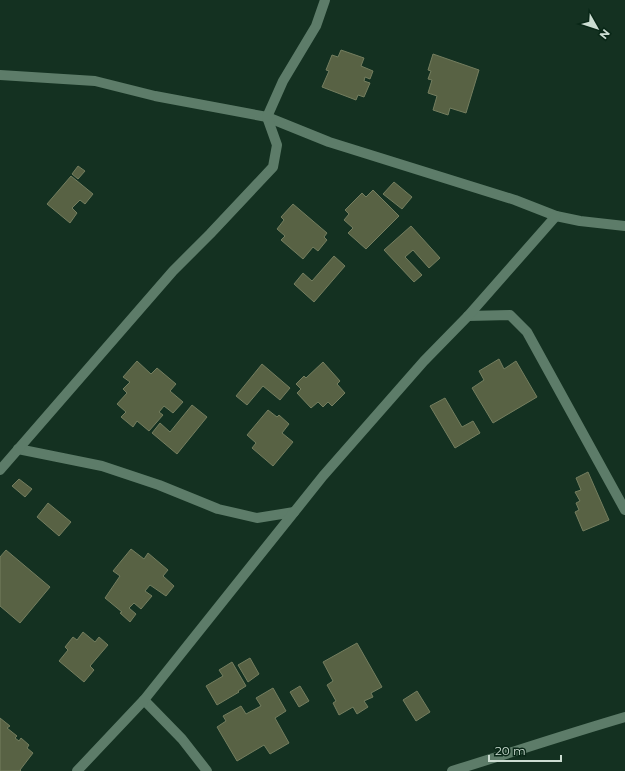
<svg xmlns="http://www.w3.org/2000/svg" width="625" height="771" font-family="Montserrat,sans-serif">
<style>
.building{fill:#586244;stroke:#747e5f}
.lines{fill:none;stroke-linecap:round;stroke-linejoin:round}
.minor{stroke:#5d7c69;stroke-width:10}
</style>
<rect width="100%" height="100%" fill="#143121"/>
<g class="building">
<polygon points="341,50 364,58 361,66 373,71 370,79 365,77 364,81 370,83 364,97 358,95 356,100 322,87 329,71 326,70 332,55 338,57"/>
<polygon points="433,54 479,70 466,113 450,108 448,115 433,110 437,96 428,93 432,80 428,79 431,71 428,70"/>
<polygon points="78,166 85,171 78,179 72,174"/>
<polygon points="71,176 93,194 85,204 80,200 72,208 77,213 70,223 47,204"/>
<polygon points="394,182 412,197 402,209 383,194"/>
<polygon points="373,190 399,216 366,249 348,233 353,228 344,220 349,214 345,210 362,193 366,197"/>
<polygon points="293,204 327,233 324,237 327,240 318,251 313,247 303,259 281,240 285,236 277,229 284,220 281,217"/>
<polygon points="411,226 440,258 429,268 413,250 405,257 422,275 414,282 384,250"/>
<polygon points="334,256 345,266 314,302 294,284 303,273 312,281"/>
<polygon points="499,359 504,369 516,361 537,397 493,423 472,388 484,380 479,371"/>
<polygon points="137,361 151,374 157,368 176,384 170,391 183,402 173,413 164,406 159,412 163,415 149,431 137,421 133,427 121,417 126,412 117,404 127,393 123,389 130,382 123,377"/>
<polygon points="323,362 340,381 337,384 345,393 332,406 328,402 323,407 318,402 311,408 297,393 301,389 296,384 304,376 306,378"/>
<polygon points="262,364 290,388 280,400 263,386 247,405 236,396"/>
<polygon points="445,398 462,427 473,421 480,433 455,448 430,406"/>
<polygon points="192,405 207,417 177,454 152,433 160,423 170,432"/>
<polygon points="268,410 277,417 279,415 289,424 282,433 293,442 273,466 252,448 256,443 247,435"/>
<polygon points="588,472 609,520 583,531 575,512 579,510 576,503 580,501 575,492 581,490 576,478"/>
<polygon points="19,479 32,489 25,497 12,486"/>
<polygon points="48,503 71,522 59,536 37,517"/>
<polygon points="131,549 144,559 148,553 168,570 163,576 174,586 166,596 150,585 145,591 152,596 141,609 134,603 129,608 136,614 130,622 120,613 122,612 105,598 120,576 113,571"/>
<polygon points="6,550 50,587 20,623 0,606 0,557"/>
<polygon points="83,632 95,642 99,637 108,645 90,666 94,670 84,682 59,661 68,650 65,647 73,637 77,640"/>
<polygon points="357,643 382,687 371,693 373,697 364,701 368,707 357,714 353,707 339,715 333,703 336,701 327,685 333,681 323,662"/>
<polygon points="250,658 259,674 248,682 238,665"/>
<polygon points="232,662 246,686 238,691 239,692 217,705 206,686 223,676 219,670"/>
<polygon points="300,686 309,701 299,707 290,692"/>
<polygon points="273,688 286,711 275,718 289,743 270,754 264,745 237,761 217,727 226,721 223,716 241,706 246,714 261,706 256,698"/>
<polygon points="417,691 430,712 416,721 403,700"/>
<polygon points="0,718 10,726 7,728 17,736 15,738 19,741 21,738 29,745 27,748 33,753 20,770 21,771 0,771"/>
</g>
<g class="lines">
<g class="minor">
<polyline points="0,75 95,81 155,96 267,117 329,142 515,200 556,216 580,221 625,226"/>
<polyline points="468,316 510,315 527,332 625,510"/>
<polyline points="18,449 102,466 159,485 218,509 257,518 294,512"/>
<polyline points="0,470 173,271 210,234 273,167 277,145 267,117 283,81 316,26 325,0"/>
<polyline points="144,700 182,739 207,771"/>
<polyline points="77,771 144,700 323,476 424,361 468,316 556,216"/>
<path d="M452 771C510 753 567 734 625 717"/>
</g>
</g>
<g transform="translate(597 28) rotate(129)" stroke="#092717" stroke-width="3" paint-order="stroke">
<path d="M0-3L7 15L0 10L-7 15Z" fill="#ccddd2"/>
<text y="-6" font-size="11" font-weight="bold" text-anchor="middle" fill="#ccddd2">N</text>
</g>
<path d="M489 755v6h72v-6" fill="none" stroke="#ccddd2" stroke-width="2"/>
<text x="495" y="755" font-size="12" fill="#ccddd2" stroke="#092717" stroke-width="3" paint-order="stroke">20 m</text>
</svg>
